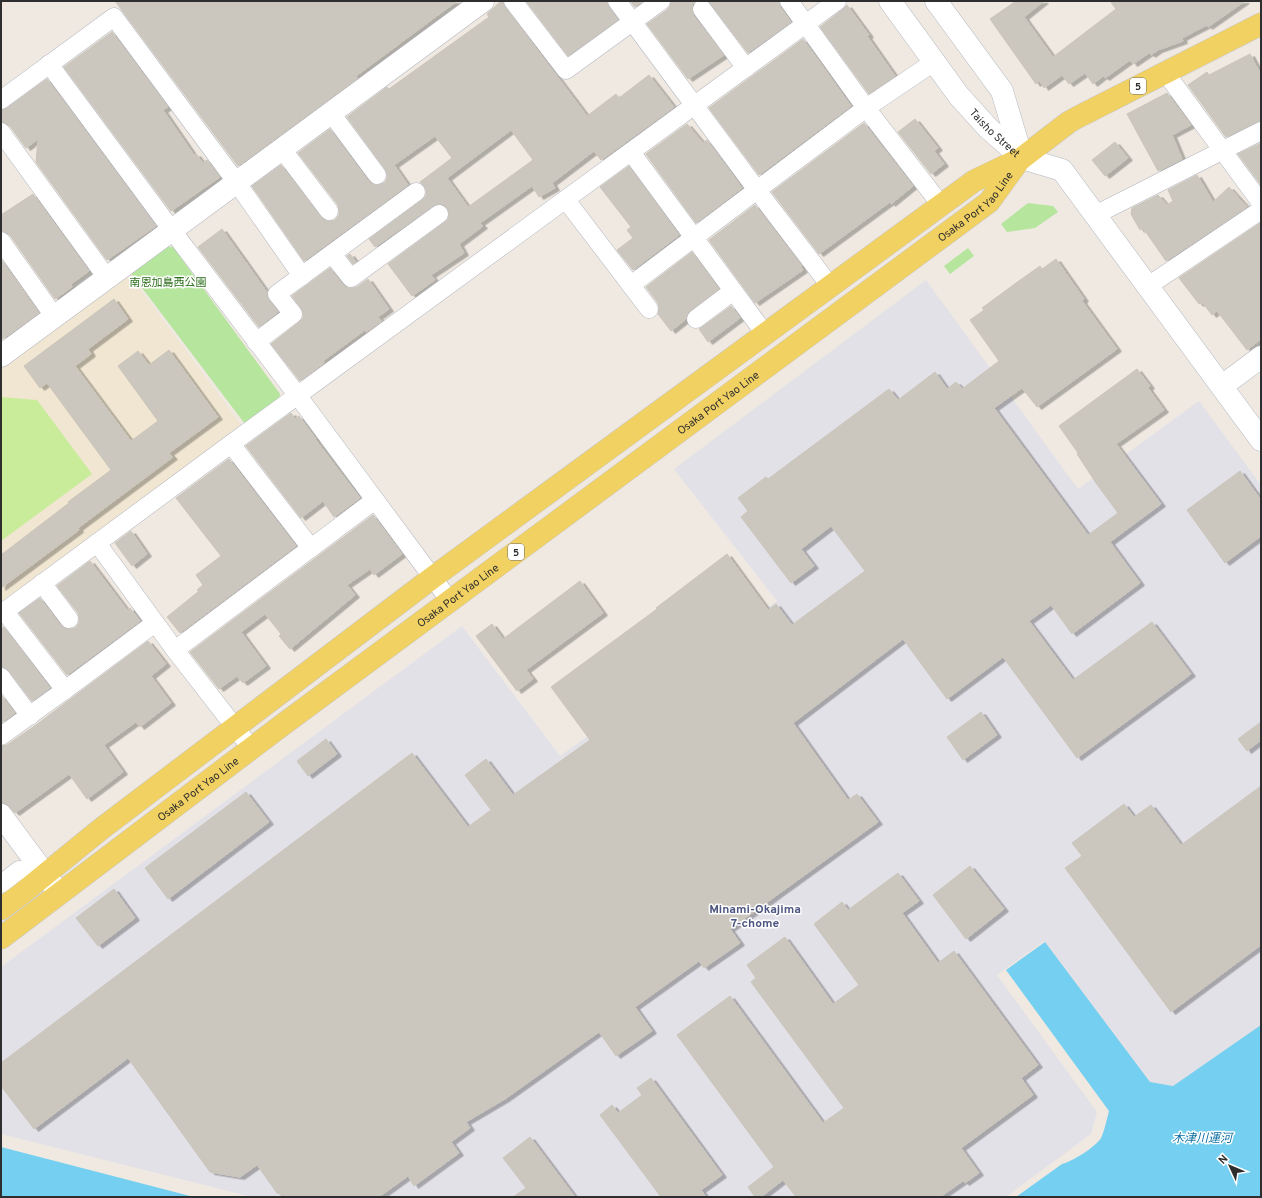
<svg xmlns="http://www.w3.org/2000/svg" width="1262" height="1198" font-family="Overpass,'Noto Sans JP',sans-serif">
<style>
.industrial{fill:#e3e1e8}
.education{fill:#f0e6d1}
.green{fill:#b6e59e}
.pitch{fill:#c9ec9a}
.water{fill:#75cff0}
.building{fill:#cbc7bf;stroke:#cbc5ba;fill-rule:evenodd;filter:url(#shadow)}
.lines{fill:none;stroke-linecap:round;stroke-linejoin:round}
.street-casing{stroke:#b4b7c1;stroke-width:19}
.secondary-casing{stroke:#b4b7c1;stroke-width:23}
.primary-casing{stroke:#c9c9c9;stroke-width:23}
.street{stroke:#fff;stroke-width:18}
.secondary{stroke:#fff;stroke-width:22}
.primary{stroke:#f2d163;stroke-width:22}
.labels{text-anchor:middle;stroke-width:3;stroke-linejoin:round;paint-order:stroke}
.shield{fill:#fff;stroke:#6d6d6d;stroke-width:1}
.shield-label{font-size:10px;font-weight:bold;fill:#2e2e2e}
.street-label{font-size:11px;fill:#2e2e2e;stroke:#fff}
.park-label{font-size:11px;fill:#2c6e1b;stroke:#fff}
.neighbourhood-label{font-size:12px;font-weight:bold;fill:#4d5680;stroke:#fff}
.water-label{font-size:12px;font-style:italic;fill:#0d6fa3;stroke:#fff}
</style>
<defs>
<filter id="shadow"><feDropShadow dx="4.5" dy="2.5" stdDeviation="0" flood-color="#0004"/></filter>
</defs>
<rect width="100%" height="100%" fill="#efe9e1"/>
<polygon class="industrial" points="926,280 1078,489 1199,401 1261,485 1261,1025 1173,1086 1150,1082 1044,941 997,975 1097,1112 1091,1134 1006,1197 252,1197 1,1134 1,967 462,626 560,756 777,601 674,469"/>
<polygon class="education" points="128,273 242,426 1,605 1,368"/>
<g class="green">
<polygon points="1028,203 1053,206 1058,212 1035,228 1007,232 1001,224"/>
<polygon points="164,247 173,247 280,394 279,401 245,424 130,272"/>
<polygon points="968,248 974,256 950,274 944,266"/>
</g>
<polygon class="pitch" points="1,397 37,400 92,474 1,541"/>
<g class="water">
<path d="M1045 942 1150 1082 1173 1086 1261 1025V1197H1016L1062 1164C1071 1162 1096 1147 1101 1138 1104 1132 1107 1119 1109 1111L1006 970Z"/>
<polygon points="1,1147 194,1197 1,1197"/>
</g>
<g class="building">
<polygon points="115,1 457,1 356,76 358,78 238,166"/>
<path d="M501 1H503L505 7 587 116 616 94 619 98 649 75 674 107 601 160 594 151 552 183 555 188 539 197 532 186 480 223 483 226 459 244 464 253 431 275 435 280 412 296 388 264 445 222 448 219 449 213 447 208 443 204H438L433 206 375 247 369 239 422 200 426 196V190L424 186 420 182 452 158 435 136 394 165 408 185 304 261 252 186 281 165 321 217 325 221H330L335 220 339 215V210L338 205 298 153 330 129 369 182 373 185H378L384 183 387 179V174L385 169 347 117 387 87 389 89 489 17 487 14ZM511 130 533 160 468 207 447 178Z"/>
<polygon points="526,1 607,1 609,7 618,20 568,56"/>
<polygon points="630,1 643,1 635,7"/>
<polygon points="671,1 695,1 692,5 692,10 693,15 724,55 688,79 647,24 667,10 670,6"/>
<polygon points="708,1 779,1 780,7 791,22 748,53"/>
<polygon points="1016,1 1044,1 1024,17 1053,57 1116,9 1110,1 1245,1 1208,27 1207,25 1182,38 1183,41 1158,50 1151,55 1149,53 1133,64 1130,60 1105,78 1103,76 1093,84 1085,73 1069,84 1062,75 1044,88 1040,81 1036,84 990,19"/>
<polygon points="847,5 869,35 867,36 895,76 869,94 820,27 843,9"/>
<polygon points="112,32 168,107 163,110 194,155 196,154 203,163 207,160 220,177 171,211 64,67"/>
<polygon points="803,39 851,106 759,175 709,108"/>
<polygon points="1250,54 1261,75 1261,121 1256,122 1226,137 1188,85 1207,72 1209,75"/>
<polygon points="47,79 156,226 107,260 36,162 38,139 26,148 10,126 6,123 1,122 1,110 7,108"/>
<polygon points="1167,93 1191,125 1172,135 1182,159 1158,171 1127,114"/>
<polygon points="915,119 938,148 934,151 944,164 931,174 898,132"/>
<polygon points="864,123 913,186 891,204 890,202 819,254 772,192"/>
<polygon points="687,124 703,143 707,140 742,188 696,223 646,154"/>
<polygon points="1115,142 1128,158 1105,176 1092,160"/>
<polygon points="1261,143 1261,185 1238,154"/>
<polygon points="629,166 679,235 633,270 617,250 633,238 627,230 631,227 600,187"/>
<polygon points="1197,175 1213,202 1229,187 1247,207 1166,261 1143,228 1140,230 1131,214 1132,208 1158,195 1167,205 1173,201 1168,190"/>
<polygon points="33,194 89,271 71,284 72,287 55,299 10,235 6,232 1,231 1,215"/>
<polygon points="755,205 802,266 801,267 803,270 755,303 709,240"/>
<polygon points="1260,223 1261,339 1247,350 1217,311 1212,315 1202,302 1199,304 1179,278"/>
<polygon points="222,229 267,292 267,296 269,300 278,312 259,327 198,247"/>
<polygon points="692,252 719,289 690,311 687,315 686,319 671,331 658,314 659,308 658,303 646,287"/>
<polygon points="350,254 356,262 353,264 347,256"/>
<polygon points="1,259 39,313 1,340"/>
<polygon points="1056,259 1084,299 1082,301 1117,349 1037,407 1022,388 994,408 1088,535 1118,513 1096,483 1077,454 1078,453 1059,426 1137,369 1150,386 1148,388 1164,410 1116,444 1161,504 1110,542 1140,583 1072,634 1051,605 1029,621 1073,680 1152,622 1191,674 1077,758 1003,657 947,699 903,639 793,723 848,800 857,794 878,822 730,929 740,943 704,968 699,961 635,1007 652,1031 616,1056 599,1032 505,1099 466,1122 470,1128 451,1142 459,1153 414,1186 408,1176 379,1197 290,1197 277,1193 257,1165 240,1177 210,1172 128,1058 34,1129 1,1086 1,1063 412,753 468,827 491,810 465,775 486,759 513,795 590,740 551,687 657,609 656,608 727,554 768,610 776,604 792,625 865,571 831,526 801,549 814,566 791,583 741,517 748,511 738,498 766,477 768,479 889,389 898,400 935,372 947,389 956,382 962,389 999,361 970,320 984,310 982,308 1016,283 1040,266 1042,269"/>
<polygon points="330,268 343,285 347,288 352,288 357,287 368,279 389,309 378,317 382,321 366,332 365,330 323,361 324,363 300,381 271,344 299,322 303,318 303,313 301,308 292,296"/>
<polygon points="114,299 128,319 88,349 91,354 75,366 131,441 158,421 118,366 138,351 149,365 169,350 218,417 169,453 173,457 78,528 79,530 1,588 1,555 69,503 68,502 111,470 47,383 40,388 24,366"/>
<polygon points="731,306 740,318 708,342 699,329"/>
<polygon points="291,413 295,419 299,416 316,439 315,439 360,498 334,517 323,501 301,518 246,446"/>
<polygon points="229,459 296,546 180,633 167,617 199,591 197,590 203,585 196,575 221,556 176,498"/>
<polygon points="1240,471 1261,500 1261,536 1225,563 1187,510"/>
<polygon points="373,515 402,554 374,575 370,569 347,585 355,595 290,649 279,636 281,634 265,614 241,632 266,666 243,683 237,676 219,689 190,652"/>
<polygon points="131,531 147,554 132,566 115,543"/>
<polygon points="90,561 127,610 130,608 140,621 67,675 19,613 40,598 61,626 65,628 70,629 75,628 79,623 79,617 78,613 57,586"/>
<polygon points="580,581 603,613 526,670 533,679 517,691 476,636 492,624 503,639"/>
<polygon points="4,627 50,688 32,701 9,671 6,668 1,667 1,629"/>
<polygon points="148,641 166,664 151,676 171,703 140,727 136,722 104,745 123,772 87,799 69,774 15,813 6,804 1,803 1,746 7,745 36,725"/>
<polygon points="1,695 15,713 1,723"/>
<polygon points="981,712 997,735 963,760 947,737"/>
<polygon points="1261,722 1261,740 1247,751 1238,739"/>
<polygon points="326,739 337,754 308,776 297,761"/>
<polygon points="1261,786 1261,945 1171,1012 1065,868 1082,856 1072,843 1124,804 1134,817 1151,805 1181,845"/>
<polygon points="246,792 269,822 168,899 145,868"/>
<polygon points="970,866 1004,909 966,939 933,895"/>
<polygon points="898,873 919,901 902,913 938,963 954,951 1038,1065 1021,1078 1033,1095 961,1148 979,1173 965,1183 963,1181 940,1197 796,1197 783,1180 761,1197 755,1197 748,1187 774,1167 677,1035 730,996 823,1123 844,1108 751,982 756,978 747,965 785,937 833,1004 859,985 814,924 842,902 848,910"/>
<polygon points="114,889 135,918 98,946 76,918"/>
<polygon points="651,1078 722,1175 701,1190 706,1197 661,1197 600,1115 612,1105 618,1113 642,1095 637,1088"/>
<polygon points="530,1137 575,1197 513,1197 526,1188 503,1158"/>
</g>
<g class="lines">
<defs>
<g id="street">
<polyline points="513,1 566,70 661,1"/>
<polyline points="617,1 757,190 831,287"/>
<polyline points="789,1 866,108 941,205"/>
<polyline points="702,9 746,68"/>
<polyline points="49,64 171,229 298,396 450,601"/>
<polyline points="1165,72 1261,203"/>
<polyline points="1,100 114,17 237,183 302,276"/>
<polyline points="331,113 377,175"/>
<polyline points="1,132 107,278"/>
<polyline points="282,149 329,211"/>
<polyline points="631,152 765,334"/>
<polyline points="566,200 649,309"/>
<polyline points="1095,215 1261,131"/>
<polyline points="1,241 54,316"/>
<polyline points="332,254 351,278 439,214"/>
<polyline points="631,285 866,108 934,62"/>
<polyline points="1148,286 1261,210"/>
<polyline points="696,319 733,291"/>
<polyline points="256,342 293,314 277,294 416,192"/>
<polyline points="231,444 311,548"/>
<polyline points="97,543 175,650 251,748"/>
<polyline points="42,583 69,619"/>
<polyline points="5,612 65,690"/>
<polyline points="1,614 231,444 837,1"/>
<polyline points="175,650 375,500"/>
<polyline points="1,677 30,716"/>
<polyline points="1,736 65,690 155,623"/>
<polyline points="1,884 19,870 45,874"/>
</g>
<g id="secondary">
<path id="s1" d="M890 1 959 96 988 128 1022 158 1062 170 1261 440"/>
<polyline points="936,1 1002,91 1022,158"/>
<polyline points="1,356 483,1"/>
<polyline points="1222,386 1261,357"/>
<polyline points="1,815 59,893"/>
</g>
<g id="primary">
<polyline points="1,909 20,895 101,829 432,578 974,181 1022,158 1069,122 1078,117 1261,24"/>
<path id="s2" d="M1 938 281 726 989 202 1018 162"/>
</g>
</defs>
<use href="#street" class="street-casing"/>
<use href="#secondary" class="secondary-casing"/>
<use href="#primary" class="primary-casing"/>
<use href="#street" class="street"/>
<use href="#secondary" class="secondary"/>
<use href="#primary" class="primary"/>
</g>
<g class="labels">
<g class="shield">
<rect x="1130" y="78" width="16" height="16" rx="3"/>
<rect x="508" y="544" width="16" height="16" rx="3"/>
</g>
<g class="shield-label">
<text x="1138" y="90">5</text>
<text x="516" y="556">5</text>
</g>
<g class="street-label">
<text dy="4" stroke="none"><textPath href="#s1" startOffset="169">Taisho Street</textPath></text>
<text dy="4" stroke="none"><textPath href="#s2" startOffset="1219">Osaka Port Yao Line</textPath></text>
<text dy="4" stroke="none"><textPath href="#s2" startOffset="895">Osaka Port Yao Line</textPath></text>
<text dy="4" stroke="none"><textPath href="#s2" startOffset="571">Osaka Port Yao Line</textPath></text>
<text dy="4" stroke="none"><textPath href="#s2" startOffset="247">Osaka Port Yao Line</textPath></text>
</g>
<g class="park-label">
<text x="168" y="286">南恩加島西公園</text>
</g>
<g class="neighbourhood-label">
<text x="755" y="913">Minami-Okajima<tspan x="755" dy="14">7-chome</tspan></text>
</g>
<g class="water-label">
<text x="1202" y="1142">木津川運河</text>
</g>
</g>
<rect width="1262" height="1198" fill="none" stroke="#2e2e2e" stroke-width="4"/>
<g transform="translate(1230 1166) rotate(314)" stroke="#ffffff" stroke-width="3" paint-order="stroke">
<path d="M0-3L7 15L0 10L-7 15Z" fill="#2e2e2e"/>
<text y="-6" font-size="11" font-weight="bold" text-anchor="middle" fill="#2e2e2e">N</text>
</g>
</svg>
